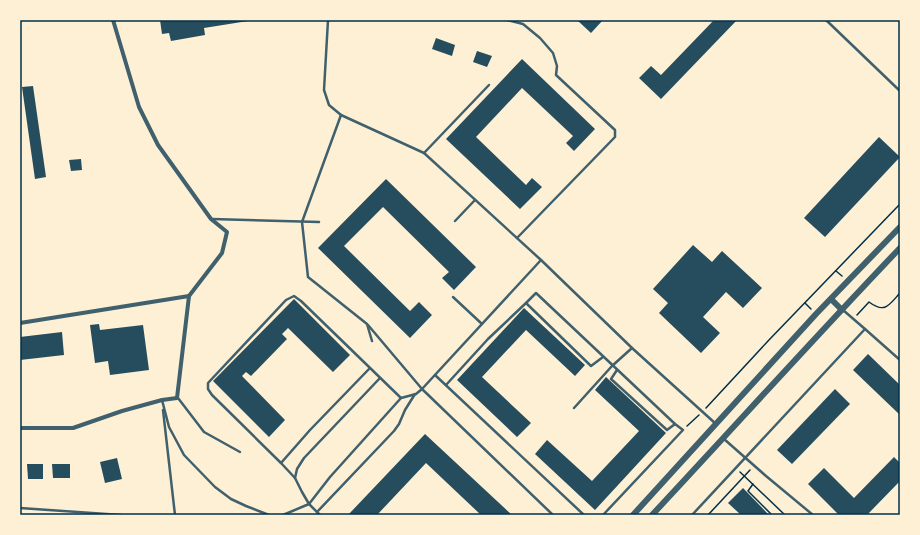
<svg xmlns="http://www.w3.org/2000/svg" width="920" height="535" font-family="'Nunito Sans',sans-serif">
<style>
.building{fill:#264d5e}
.lines{fill:none;stroke-linecap:round;stroke-linejoin:round}
.path{stroke:#003049;stroke-width:1.5}
.service{stroke:#3f606c;stroke-width:2.5}
.minor{stroke:#3f606c;stroke-width:4}
.tertiary{stroke:#3f606c;stroke-width:6}
.neatline{fill:none;stroke:#003049;stroke-width:1.5}
</style>
<rect width="100%" height="100%" fill="#fdf0d5"/>
<g class="building">
<polygon points="160,20 248,20 248,21 204,28 205,35 171,41 169,33 162,34"/>
<polygon points="577,20 603,20 591,33"/>
<polygon points="714,20 737,20 661,99 639,78 651,66 661,75"/>
<polygon points="436,38 455,45 452,56 432,49"/>
<polygon points="477,51 492,56 487,67 473,62"/>
<polygon points="522,59 595,129 574,151 566,143 573,136 522,88 476,137 526,185 532,178 542,187 520,209 446,139"/>
<polygon points="33,86 46,177 35,179 22,87"/>
<polygon points="879,137 900,157 825,237 804,218"/>
<polygon points="81,159 82,170 71,171 69,160"/>
<polygon points="386,179 476,267 454,290 442,278 449,272 383,207 344,246 410,311 419,302 432,315 410,338 318,248"/>
<polygon points="693,245 712,262 722,251 762,288 743,308 726,292 703,317 720,333 701,353 659,313 668,303 653,289"/>
<polygon points="294,299 350,355 333,372 288,328 282,334 287,339 251,376 246,372 242,376 285,420 269,437 213,381"/>
<polygon points="524,308 585,365 575,376 526,330 482,377 531,423 517,437 457,380"/>
<polygon points="99,324 100,330 143,325 149,370 110,375 108,361 95,363 90,325"/>
<polygon points="62,332 64,355 20,360 20,337"/>
<polygon points="868,354 900,385 900,415 853,370"/>
<polygon points="606,377 666,433 595,510 535,454 547,440 592,481 639,431 595,390"/>
<polygon points="835,389 850,404 792,464 777,450"/>
<polygon points="425,434 512,515 481,515 426,463 377,515 348,515"/>
<polygon points="894,457 900,463 900,481 867,515 839,515 808,484 824,468 854,498"/>
<polygon points="117,458 122,479 105,483 100,462"/>
<polygon points="27,464 43,464 43,479 28,479"/>
<polygon points="52,464 70,464 70,478 53,478"/>
<polygon points="743,488 769,515 741,515 728,503"/>
</g>
<g class="lines">
<g class="path">
<polyline points="836,271 842,276"/>
<polyline points="805,303 811,309"/>
<path d="M857 315 869 302C885 314 889 305 900 293"/>
<polyline points="706,408 768,341 900,204"/>
<polyline points="687,426 699,415"/>
<polyline points="740,472 785,515"/>
<polyline points="753,484 748,491 772,515"/>
<polyline points="708,515 750,470"/>
</g>
<g class="service">
<polyline points="328,20 324,90 329,105 341,115 302,222 308,277 367,324 372,341"/>
<polyline points="507,20 523,24 540,38 553,53 557,66 556,75 615,130 615,137 517,238"/>
<polyline points="826,20 900,91"/>
<polyline points="341,115 424,153 541,260 632,348"/>
<polyline points="424,153 489,85"/>
<polyline points="212,219 319,222"/>
<polyline points="455,221 475,200"/>
<polyline points="541,260 422,389 553,515"/>
<polyline points="453,297 482,324"/>
<polyline points="843,310 865,329 900,360"/>
<polyline points="603,357 591,366 526,303 536,293 675,424 683,430 603,515"/>
<polyline points="617,370 611,379 667,430 675,424"/>
<polyline points="435,375 584,515"/>
<polyline points="446,385 488,339 526,303"/>
<polyline points="178,398 204,432 240,452"/>
<polyline points="162,400 169,427 184,455 215,487 231,499 246,506 269,515"/>
<polyline points="574,408 612,366 632,348 716,424"/>
<polyline points="163,410 175,515"/>
<polyline points="724,439 766,476 813,515"/>
<polyline points="281,463 310,430 369,369"/>
<polyline points="295,478 281,463 212,395 208,389 208,383 286,300 294,296 301,301 401,398"/>
<polyline points="20,508 121,515"/>
<polyline points="317,512 394,431 399,424 405,410 415,394"/>
<polyline points="283,515 309,504 330,477 401,398 416,394 422,389 368,325"/>
<polyline points="320,515 309,504 302,492 295,478 297,469 304,458 380,378"/>
<polyline points="692,515 865,329"/>
</g>
<g class="minor">
<polyline points="113,20 139,107 158,145 211,219 227,232 222,253 189,296"/>
<polyline points="20,323 189,296 177,398 162,400 122,411 73,428 20,428"/>
</g>
<g class="tertiary">
<polyline points="831,299 842,310"/>
<polyline points="633,515 816,314 900,227"/>
<path d="M652 515C735 426 816 336 900 248"/>
</g>
</g>
<rect width="920" height="535" fill="none" stroke="#fdf0d5" stroke-width="42"/>
<rect x="21" y="21" width="878" height="493" class="neatline"/>
</svg>
